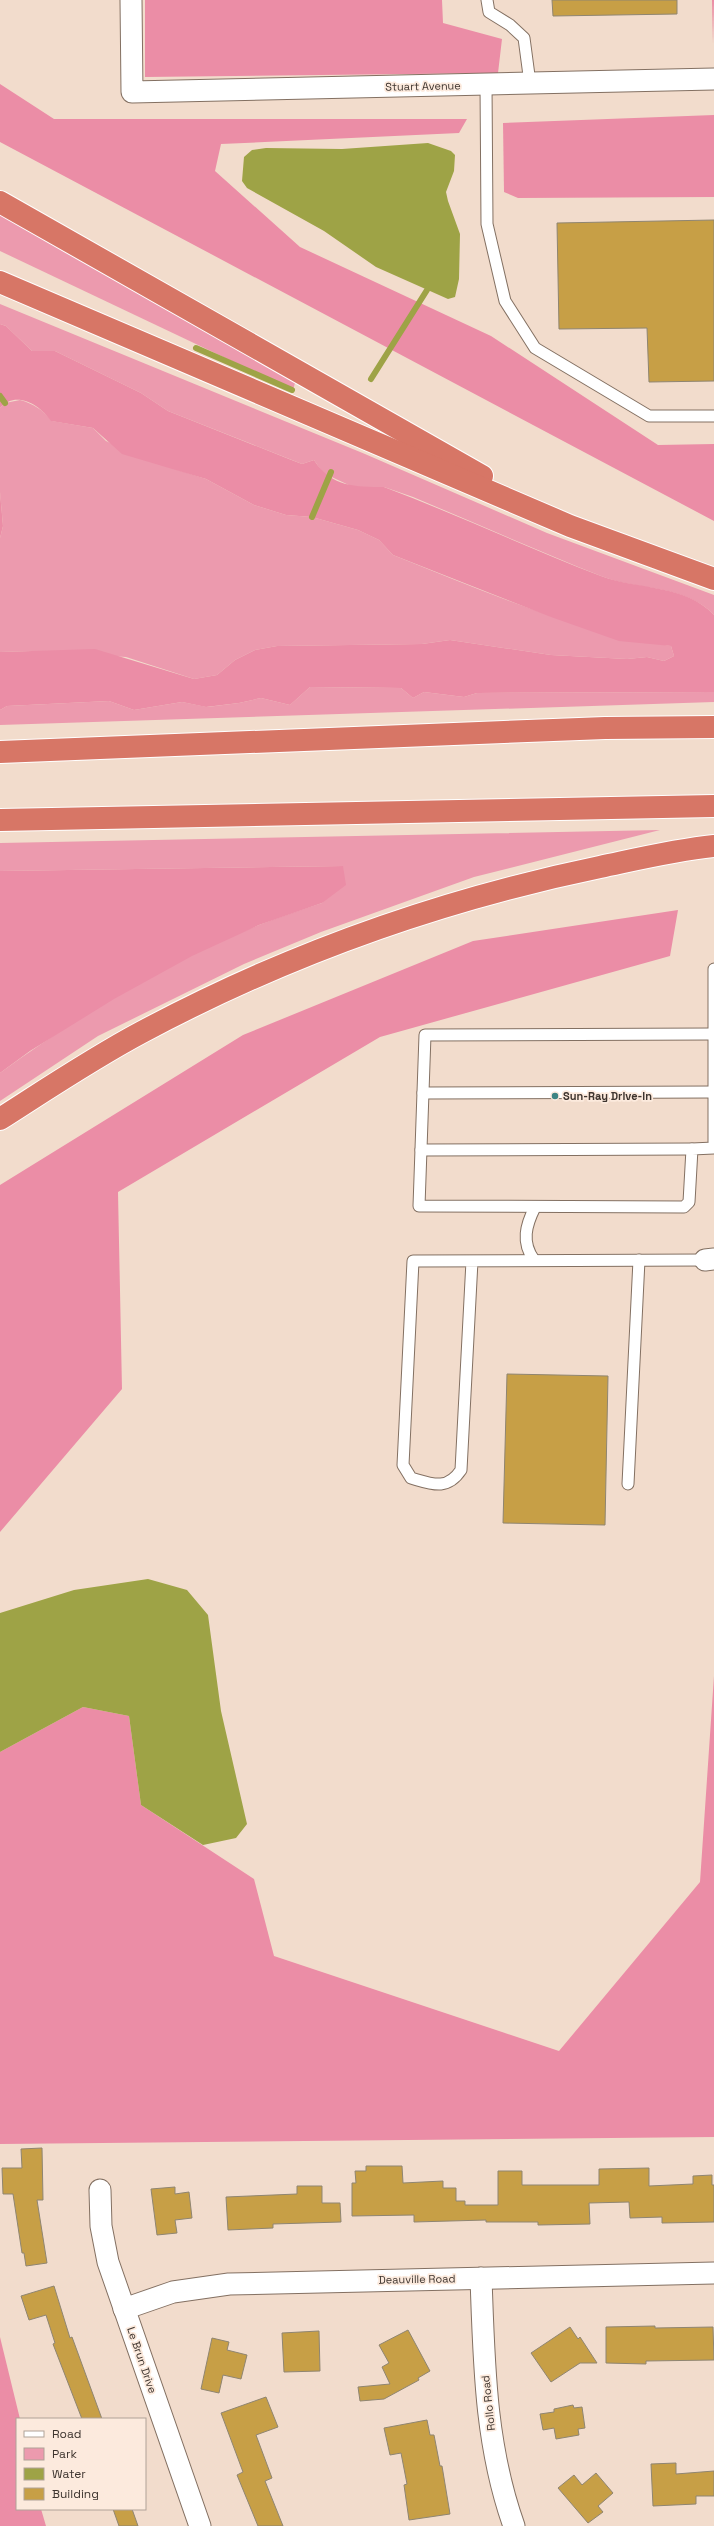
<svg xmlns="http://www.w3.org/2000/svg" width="714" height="2526" font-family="'Space Grotesk',sans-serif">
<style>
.green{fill:#ec9aae}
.forest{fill:#eb8da6}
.water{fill:#9ea346}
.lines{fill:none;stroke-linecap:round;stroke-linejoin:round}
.stream{stroke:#9ea346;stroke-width:6}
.building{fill:#c79f46;stroke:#8f8571}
.service-casing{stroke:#837062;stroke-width:13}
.minor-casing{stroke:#837062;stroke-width:23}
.motorway-casing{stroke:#fff;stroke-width:24}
.service{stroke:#fff;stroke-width:11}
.minor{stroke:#fff;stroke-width:21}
.motorway{stroke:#d77666;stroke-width:22}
.poi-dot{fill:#3d8584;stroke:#fceadd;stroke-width:1.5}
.labels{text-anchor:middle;stroke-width:3.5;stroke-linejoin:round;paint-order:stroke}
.street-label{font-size:11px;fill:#3e352f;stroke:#fceadd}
.poi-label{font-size:11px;font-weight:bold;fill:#3e352f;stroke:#fceadd;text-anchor:start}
</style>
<rect width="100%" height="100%" fill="#f2dccc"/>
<g class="green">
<polygon points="0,209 285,375 295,383 293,390 0,251"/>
<path d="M0 304 365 454 547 533 714 595V615C685 584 638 591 601 576 538 551 475 523 413 497L384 487H353L323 473 314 460 302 464 168 411 141 393 55 351H32L6 326 0 324Z"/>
<path d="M20 400C34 404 43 410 52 421L93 428 106 441 147 460 206 479 254 505 286 515 312 517 358 530 379 540 393 555C484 591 574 631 671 646L674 656 664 661 647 657 627 659 551 655 450 640 422 644 277 646 255 650 235 660 217 675 194 679 126 657 35 651 0 652V538L3 526 0 492V408L5 403Z"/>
<polygon points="310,687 401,688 413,698 424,692 464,697 477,693 714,692 714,702 0,725 0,710 7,706 109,701 134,710 182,702 207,707 239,703 261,698 290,705"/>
<path d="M660 830 474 877 321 932 244 964 98 1036 0 1101V1073C77 1017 170 960 259 925 279 917 301 910 322 903L343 866 0 871V843Z"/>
</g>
<g class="forest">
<polygon points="145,0 442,0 443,23 502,39 498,73 145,77"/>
<polygon points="712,0 714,0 713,44"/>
<polygon points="0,84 54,119 467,119 459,133 221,144 215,171 300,247 491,336 658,445 714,444 714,521 0,142"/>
<polygon points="714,115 714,197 518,198 504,192 503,123"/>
<path d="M0 324 6 326 32 351H55L141 393 168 411 289 459 302 464 314 460C331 487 356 487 384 487 458 515 528 548 601 576 639 590 685 584 714 615V692L477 693 464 697 424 692 413 698 401 688 310 687 290 705 261 698 239 703 206 707 182 702 134 710 109 701 7 706 0 710V652L95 649 194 679 217 675 235 660 255 650 277 646 422 644 450 640 551 655 627 659 647 657 664 661 674 656 671 646 619 641 551 617 393 555 379 540 358 530 312 517 286 515 254 505 206 479 122 454 93 428 51 421C40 405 16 390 0 408Z"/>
<polygon points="0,492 3,526 0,538"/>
<polygon points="343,866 346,885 322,903 259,925 192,956 114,999 30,1051 0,1073 0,871"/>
<polygon points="678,910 670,956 380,1037 118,1192 122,1389 0,1532 0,1185 243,1035 473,941"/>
<polygon points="714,1676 714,2137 0,2144 0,1752 83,1707 129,1716 141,1805 254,1879 274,1956 559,2051 700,1882"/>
<polygon points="0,2337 20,2419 17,2419 17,2509 41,2509 46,2526 0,2526"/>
</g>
<g class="water">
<polygon points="428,143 451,151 455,155 454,171 446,192 448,201 460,234 459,279 455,297 448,299 376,267 324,231 247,188 242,181 244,157 252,150 266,148 342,149"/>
<polygon points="148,1579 187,1590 208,1615 221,1711 247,1824 236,1838 203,1845 141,1805 129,1716 83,1707 0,1752 0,1613 74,1590"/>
</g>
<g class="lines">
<g class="stream">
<polyline points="196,348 292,390"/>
<polyline points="371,379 427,290"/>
<polyline points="0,396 5,403"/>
<polyline points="312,517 331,472"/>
</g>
</g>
<g class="building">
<polygon points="552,0 677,0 677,14 553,16"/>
<polygon points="714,220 714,381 649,382 647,328 559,329 557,223"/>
<polygon points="507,1374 608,1376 605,1525 503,1523"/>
<polygon points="42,2148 43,2200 37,2200 47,2263 26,2266 24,2253 22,2253 13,2194 3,2194 2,2168 22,2168 21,2149"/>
<polygon points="366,2166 402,2166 403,2183 443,2181 443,2188 456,2188 456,2201 465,2201 465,2205 498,2205 498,2171 522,2171 522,2185 599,2185 599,2169 649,2168 649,2186 693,2184 693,2176 712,2175 712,2185 714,2185 714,2222 662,2223 662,2217 630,2218 629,2202 589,2203 590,2224 538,2225 538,2222 486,2222 486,2220 414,2222 414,2215 352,2216 352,2183 356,2183 355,2171 366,2171"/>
<polygon points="297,2186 322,2186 322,2203 340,2203 341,2222 273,2224 273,2228 228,2230 226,2197 297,2194"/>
<polygon points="175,2187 175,2194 189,2192 192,2218 175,2220 177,2233 157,2235 151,2189"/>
<polygon points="54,2286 70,2338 72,2337 102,2419 82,2419 53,2344 55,2343 46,2315 29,2320 21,2296"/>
<polygon points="655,2326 655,2328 713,2327 714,2360 646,2361 646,2364 606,2363 606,2327"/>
<polygon points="570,2327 578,2339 580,2337 597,2363 580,2363 551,2382 531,2353"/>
<polygon points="408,2330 430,2371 418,2378 419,2380 384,2399 360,2401 358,2387 390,2384 382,2367 389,2363 379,2345"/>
<polygon points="319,2331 320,2371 284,2372 282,2333"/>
<polygon points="212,2338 229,2342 227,2350 247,2355 241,2379 223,2375 219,2393 201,2389"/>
<polygon points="266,2397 278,2427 256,2435 272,2478 265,2481 283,2526 258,2526 237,2475 243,2472 221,2413"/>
<polygon points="573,2405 574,2408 582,2407 585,2428 578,2429 579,2435 556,2439 554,2428 543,2430 540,2414 554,2412 554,2409"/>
<polygon points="427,2420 430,2435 434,2435 440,2466 442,2466 450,2514 409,2520 404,2485 407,2484 401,2453 390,2455 384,2428"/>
<polygon points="676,2463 676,2474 714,2471 714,2496 696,2496 696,2504 653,2506 651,2464"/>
<polygon points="596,2473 613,2493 598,2506 603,2512 588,2523 558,2488 574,2475 582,2485"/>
<polygon points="113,2509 132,2509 138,2526 119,2526"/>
</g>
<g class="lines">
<defs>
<g id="service">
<polyline points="487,0 489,12 510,25 524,38 530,83"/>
<polyline points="486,84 487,224 505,301 535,348 649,416 714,416"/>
<polyline points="714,969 714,1142"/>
<polyline points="713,1034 425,1035 419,1206 684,1207 689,1202 692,1149 714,1148"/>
<polyline points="423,1093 714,1092"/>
<polyline points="421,1150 692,1149"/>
<path d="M534 1260C521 1242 526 1225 535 1207"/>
<path d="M472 1261 461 1470C447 1491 432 1484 411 1478L403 1465 413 1261C511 1260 608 1260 705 1260"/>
<polyline points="628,1484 639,1260"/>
</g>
<g id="minor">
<polyline points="131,0 132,92 714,79"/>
<polyline points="705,1260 714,1259"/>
<polyline points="100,2190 101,2226 108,2262 200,2526"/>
<path d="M481 2278C484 2362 485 2445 514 2526"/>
<polyline points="124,2309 173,2292 229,2284 714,2273"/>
</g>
<g id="motorway">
<polyline points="0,202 482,476"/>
<polyline points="0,282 570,526 714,579"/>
<polyline points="0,752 605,728 714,727"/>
<polyline points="0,820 714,806"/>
<path d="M0 1119C47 1089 93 1058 142 1032 286 955 440 900 600 867 638 859 675 850 714 846"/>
</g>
</defs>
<use href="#service" class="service-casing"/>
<use href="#minor" class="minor-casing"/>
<use href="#motorway" class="motorway-casing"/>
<use href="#service" class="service"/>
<use href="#minor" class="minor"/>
<use href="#motorway" class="motorway"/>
</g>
<circle class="poi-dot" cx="555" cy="1096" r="4"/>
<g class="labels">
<g class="street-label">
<text transform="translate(423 86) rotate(-1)" y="4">Stuart Avenue</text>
<text transform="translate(417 2279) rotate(-1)" y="4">Deauville Road</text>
<text transform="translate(142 2360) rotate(71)" y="4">Le Brun Drive</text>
<text transform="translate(488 2403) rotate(-96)" y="4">Rollo Road</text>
</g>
<g class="poi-label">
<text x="563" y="1100">Sun-Ray Drive-In</text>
</g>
</g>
<rect x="16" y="2418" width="130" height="92" fill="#fceadd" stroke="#b0a297"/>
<rect x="24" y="2431" width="20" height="6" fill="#ffffff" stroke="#b0a297"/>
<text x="52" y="2438" font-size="12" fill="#3e352f">Road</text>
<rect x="24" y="2448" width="20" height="12" fill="#ec9aae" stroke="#b0a297"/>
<text x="52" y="2458" font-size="12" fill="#3e352f">Park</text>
<rect x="24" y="2468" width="20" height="12" fill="#9ea346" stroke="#b0a297"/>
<text x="52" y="2478" font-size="12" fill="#3e352f">Water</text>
<rect x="24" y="2488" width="20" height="12" fill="#c79f46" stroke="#b0a297"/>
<text x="52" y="2498" font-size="12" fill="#3e352f">Building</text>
</svg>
